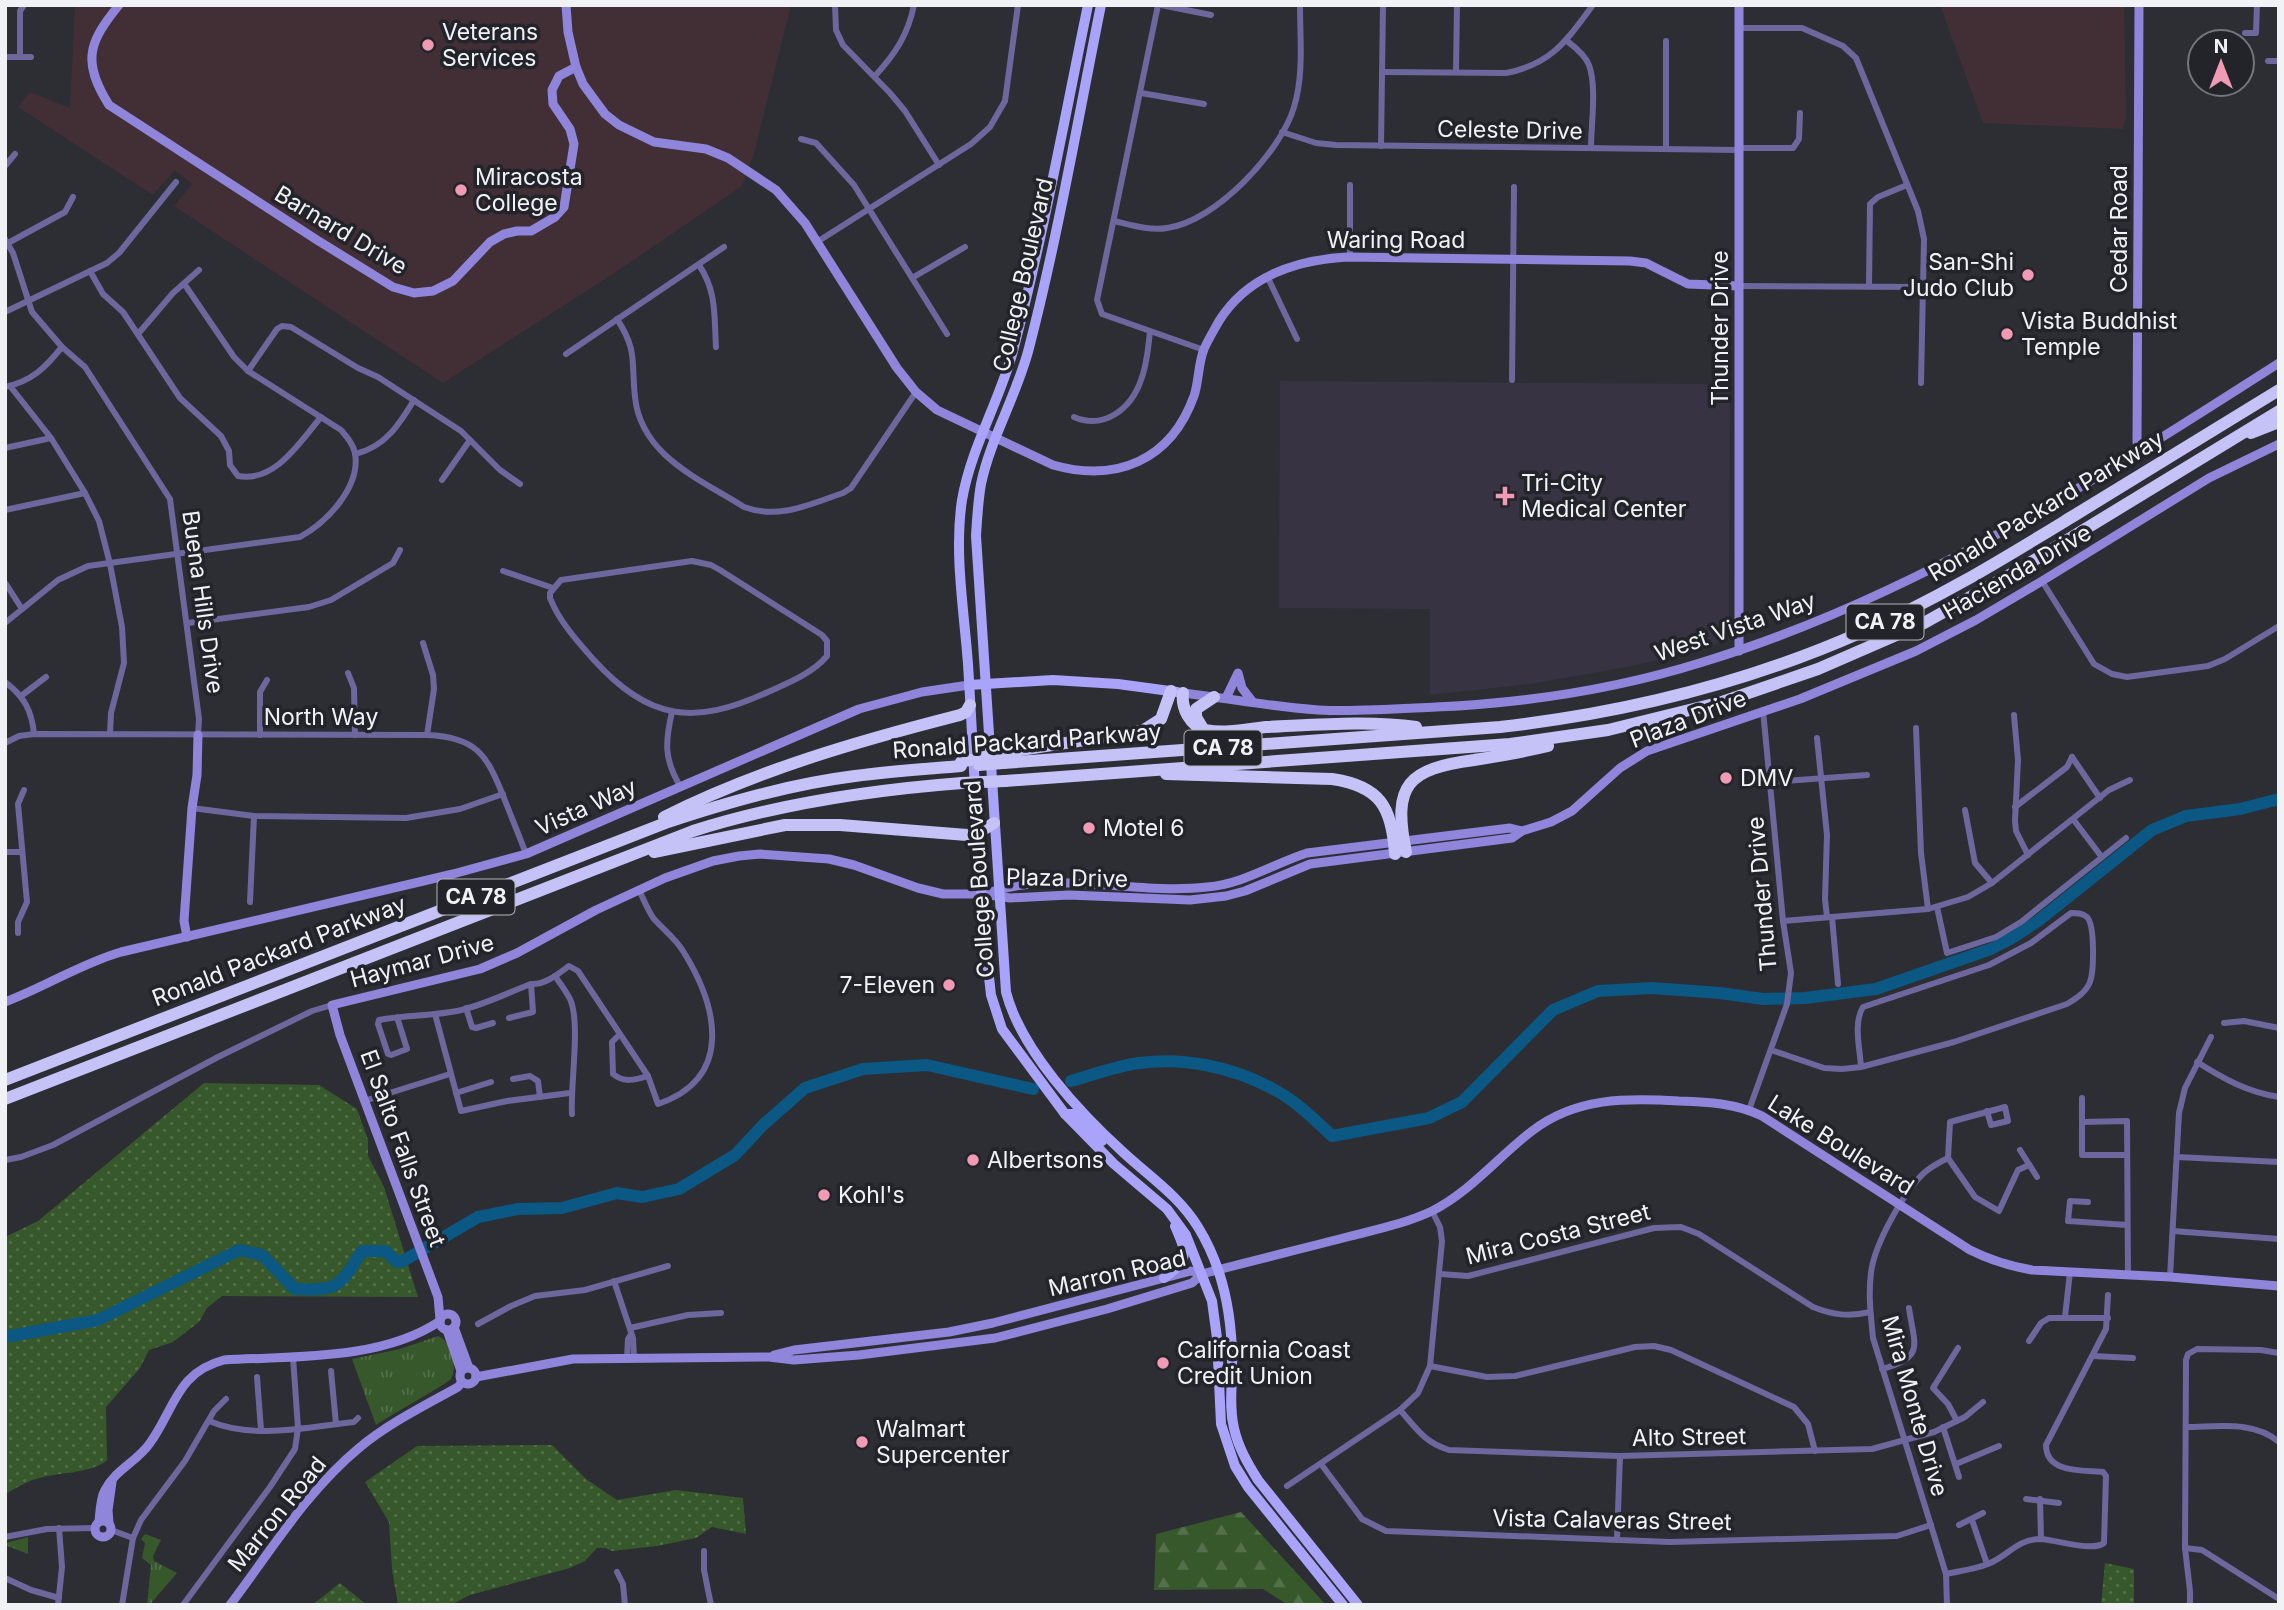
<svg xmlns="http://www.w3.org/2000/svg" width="2284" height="1610" font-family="Inter,sans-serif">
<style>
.education{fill:#422f36}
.medical{fill:#373343}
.grass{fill:url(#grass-dots)}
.forest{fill:url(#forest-firs)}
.park{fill:url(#park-tufts)}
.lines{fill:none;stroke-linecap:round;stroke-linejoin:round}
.river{stroke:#0a5883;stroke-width:12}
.street{stroke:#6c679d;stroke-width:6}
.secondary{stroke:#8f86db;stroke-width:9}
.primary{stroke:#aaa3fa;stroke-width:10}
.highway{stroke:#c5c2f7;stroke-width:12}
.highway-bridge{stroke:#c5c2f7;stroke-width:12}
.poi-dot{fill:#f09ab4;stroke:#23242a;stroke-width:2.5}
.labels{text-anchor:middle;stroke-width:7;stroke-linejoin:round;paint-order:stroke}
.shield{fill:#23242a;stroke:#b3b4b9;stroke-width:2}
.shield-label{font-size:21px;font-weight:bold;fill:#f1f2f6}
.poi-label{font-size:23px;fill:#f1f2f6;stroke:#23242a;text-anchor:start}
.street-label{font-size:23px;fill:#f1f2f6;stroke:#23242a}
</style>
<defs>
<pattern id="grass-dots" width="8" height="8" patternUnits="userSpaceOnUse" patternTransform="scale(1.75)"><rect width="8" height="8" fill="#36582b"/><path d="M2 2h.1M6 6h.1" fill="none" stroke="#54704a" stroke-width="1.8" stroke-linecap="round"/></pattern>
<pattern id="forest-firs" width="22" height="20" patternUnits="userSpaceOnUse" patternTransform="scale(1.75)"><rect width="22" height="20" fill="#36582b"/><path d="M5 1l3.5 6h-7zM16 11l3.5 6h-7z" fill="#54704a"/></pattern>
<pattern id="park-tufts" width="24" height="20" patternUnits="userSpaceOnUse" patternTransform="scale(1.75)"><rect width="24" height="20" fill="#36582b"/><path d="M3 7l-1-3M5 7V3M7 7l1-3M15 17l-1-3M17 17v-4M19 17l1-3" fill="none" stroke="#54704a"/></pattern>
</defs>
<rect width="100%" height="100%" fill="#2d2d34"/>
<g class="education">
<polygon points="75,5 791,5 753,157 742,186 619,270 443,383 174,206 192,184 175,170 153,195 18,107 30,92 70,108"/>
<polygon points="1940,5 2124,5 2126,116 2123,129 1983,123"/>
</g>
<polygon class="medical" points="1280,381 1730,384 1729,630 1727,639 1723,642 1677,656 1632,666 1531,684 1430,695 1430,609 1279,608"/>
<g class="grass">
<path d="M204 1083 319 1085 357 1109 368 1140V1156L384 1187 418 1297 222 1296 207 1308 199 1322 173 1342 149 1350 140 1368 106 1407 107 1460C92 1474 56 1472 36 1479 25 1482 15 1489 5 1494V1237L38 1221Z"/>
<polygon points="552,1445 586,1479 617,1500 676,1490 743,1498 746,1534 712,1527 696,1538 657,1546 612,1551 605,1548 597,1548 585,1561 570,1568 470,1595 451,1605 398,1605 392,1569 389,1522 365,1482 417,1446"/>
<polygon points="2105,1563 2134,1569 2134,1605 2101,1605"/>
<polygon points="340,1583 367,1605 312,1605"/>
</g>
<polygon class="forest" points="1241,1512 1326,1605 1288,1605 1263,1589 1154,1590 1156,1534"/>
<g class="park">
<path d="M438 1336C446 1339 447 1344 450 1352 454 1362 456 1369 451 1379 448 1383 386 1418 376 1425L352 1359 400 1349Z"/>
<polygon points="145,1534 161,1540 153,1556 154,1561 177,1573 152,1602 152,1605 147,1605 151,1565 142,1558 145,1543 141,1539"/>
<polygon points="28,1537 28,1554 5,1545 5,1543"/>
</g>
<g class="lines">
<g class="river">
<path d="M1071 1081C1093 1075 1116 1066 1139 1063 1184 1057 1233 1067 1273 1089 1295 1100 1314 1119 1332 1136L1429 1118 1462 1102 1553 1010 1598 991 1652 988 1720 993 1763 999 1805 998 1876 989 1991 949 2012 938 2038 921 2152 830 2186 816 2240 809 2279 799"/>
<path d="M5 1337 98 1320 239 1250 262 1255 295 1289C339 1291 339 1287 362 1251H385L397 1262 403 1261 478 1217 518 1209 562 1208 617 1193 642 1197 679 1189 735 1155 763 1125 805 1088 863 1069 927 1065 1033 1089"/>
</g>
<g class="street">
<polyline points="835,5 836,30 843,45 890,93 905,111 939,165"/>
<polyline points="1158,5 1097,300 1102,314 1204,350"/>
<polyline points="1161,5 1211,15"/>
<polyline points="1739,28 1802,28 1843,46 1856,58 1918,211 1924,239 1921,383"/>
<polyline points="2245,33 2256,33 2257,5"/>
<path d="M1567 41C1575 47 1585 55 1589 65 1597 87 1591 125 1591 148"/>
<polyline points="1666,41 1666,149"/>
<polyline points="20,56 20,11 24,5"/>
<polyline points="8,57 31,57"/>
<polyline points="2268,61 2279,61"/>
<polyline points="1456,71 1457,5"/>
<path d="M1382 72 1506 73C1552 64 1566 41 1593 5"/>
<path d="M875 76C895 54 908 35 914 5"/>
<polyline points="1141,93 1204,104"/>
<polyline points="1282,132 1316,143 1336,145 1739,150"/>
<polyline points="801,139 816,143 854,185 947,334"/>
<polyline points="1381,146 1383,5"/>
<polyline points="1739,148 1793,148 1799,139 1800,113"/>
<polyline points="5,166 15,154"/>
<polyline points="1350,185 1350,257"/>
<path d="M1114 221C1131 225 1150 231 1167 228 1215 222 1281 152 1294 107 1304 75 1300 38 1300 5"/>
<polyline points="5,239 13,253 32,312 62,347 85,367 170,499 199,719 198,735"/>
<polyline points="817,242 971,144 990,127 1005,101 1018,5"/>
<polyline points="8,243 65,212 73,197"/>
<path d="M699 265C717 292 714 315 716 347"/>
<path d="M90 271 103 294 123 312 180 398 221 436 229 451 230 465 238 476C275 483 300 442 321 417"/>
<polyline points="1267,276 1297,339"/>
<polyline points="912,278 965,247"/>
<polyline points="1739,286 1924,287"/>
<polyline points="1869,286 1870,204 1878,197 1907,185"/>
<polyline points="5,312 107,263 119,253 176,182"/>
<path d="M617 319C638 351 631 362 635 397 641 456 700 479 744 507 779 520 810 504 843 493L851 488 916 392"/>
<polyline points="138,334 173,293 199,270"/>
<polyline points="566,354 724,247"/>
<polyline points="248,371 277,329 282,326 291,327 358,368 378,377 461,431 500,470 520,484"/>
<polyline points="1512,380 1514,187"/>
<polyline points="10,386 51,438 85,493 99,521 110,564 122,627 124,663 111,713 110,734"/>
<path d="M5 387C32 381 45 368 62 347"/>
<path d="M1074 417C1104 430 1131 409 1141 380 1147 365 1148 348 1150 332"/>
<polyline points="5,448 51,438"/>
<path d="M355 454C385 447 399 425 414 400"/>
<polyline points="442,480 470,440"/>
<polyline points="5,510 85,493"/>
<path d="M692 561 711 565 720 570 822 635 827 641V656C813 673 788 683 768 692 694 726 649 721 593 659 577 641 559 621 550 598V593L561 580Z"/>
<polyline points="503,571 553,588"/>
<polyline points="2042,581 2094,664 2112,674 2127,677 2208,666 2225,659 2279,626"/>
<polyline points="6,584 22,609"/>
<path d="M5 623 58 580 88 566 300 537C327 522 361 487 355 453 353 444 347 437 341 430L248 371 234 357 185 285"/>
<polyline points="188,623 309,607 331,600 393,563 400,550"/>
<polyline points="423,643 433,675 434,689 427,735"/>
<polyline points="348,673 354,688 355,735"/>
<path d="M5 682C24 696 32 711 34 734"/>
<polyline points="21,696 46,677"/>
<path d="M672 712C665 742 664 759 680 786"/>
<polyline points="2014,715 2018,760 2015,821 2016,831 2028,855"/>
<polyline points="1916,728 1921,853 1928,909"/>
<polyline points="260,735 260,692 267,680"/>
<polyline points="1817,738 1827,835 1825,899 1827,917"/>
<path d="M5 743 19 736 34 734 427 735C477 737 487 755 504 798 511 816 519 835 526 854"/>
<polyline points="2072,757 2100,798"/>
<polyline points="1771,782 1867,775"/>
<polyline points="2015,807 2067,767 2072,757"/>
<polyline points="192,808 254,816 406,818 460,809 503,794"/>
<polyline points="1965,810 1975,863 1992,883"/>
<polyline points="2073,819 2101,856"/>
<polyline points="5,852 22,852"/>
<polyline points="250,902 254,816"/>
<polyline points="1937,907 1947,953 1996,937 2021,922 2126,838"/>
<polyline points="1832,917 1838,984"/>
<polyline points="1783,921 1928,909 1968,897 1992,883 2109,790 2130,780"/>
<polyline points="18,933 18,922 27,902 18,804 24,790"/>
<path d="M555 976C560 983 566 991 570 999 581 1023 570 1085 572 1114"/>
<polyline points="466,1008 472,1027 476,1028 493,1023"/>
<polyline points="435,1014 461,1111 507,1101 570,1093"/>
<path d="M397 1017 407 1049 391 1055 388 1054 378 1024 379 1020C405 1015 431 1016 457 1011 482 1006 507 993 531 984 545 985 558 974 569 966L578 971 648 1076 658 1104C734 1078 718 1007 683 951 676 939 664 930 654 919 648 911 644 900 639 890"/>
<polyline points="509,1018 533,1012 531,984"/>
<polyline points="2224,1023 2244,1021 2279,1028"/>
<path d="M619 1035 612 1042 613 1074C624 1083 635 1080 648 1076"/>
<path d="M1771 1050 1824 1068 1842 1069 1861 1067 1954 1042 2067 1004C2077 998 2086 992 2090 982 2094 971 2095 925 2087 917 2082 913 2077 913 2071 913L2031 943 1989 965 1863 1007C1853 1023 1860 1049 1861 1067"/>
<path d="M2197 1062C2224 1079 2247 1092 2279 1097"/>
<polyline points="513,1079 530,1076 538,1081 540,1097"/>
<polyline points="456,1093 491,1082"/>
<polyline points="2082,1098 2082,1155 2127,1155"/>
<polyline points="364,1101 450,1074"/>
<polyline points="1749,1110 1787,1004 1791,973 1783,921 1763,710"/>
<polyline points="2082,1122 2127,1121 2128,1275"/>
<polyline points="2020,1150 2037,1177"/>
<polyline points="2177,1157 2279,1162"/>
<polyline points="1948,1158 1950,1122 2005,1107 2008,1121 1991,1125 1987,1111"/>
<polyline points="1948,1158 1975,1197 1999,1211 2018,1170 2029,1165"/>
<polyline points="5,1160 21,1157 53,1145 218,1057 312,1011 332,1005"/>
<polyline points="2088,1202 2070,1201 2068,1221 2127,1225"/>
<polyline points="2173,1231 2279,1239"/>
<path d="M1440 1274 1468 1276 1654 1228 1681 1227 1699 1234 1813 1307C1833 1315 1849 1317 1870 1312"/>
<polyline points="2170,1277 2179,1113 2185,1088 2211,1037"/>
<polyline points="614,1281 633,1338 634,1358"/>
<polyline points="2065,1317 2070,1272"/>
<polyline points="478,1324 511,1306 535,1296 585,1290 668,1266"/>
<polyline points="630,1328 688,1315 721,1313"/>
<polyline points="2029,1341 2041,1323 2049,1318 2108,1318"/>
<polyline points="2093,1356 2133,1358"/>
<polyline points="627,1358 628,1339 631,1334"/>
<polyline points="1430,1366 1487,1377 1515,1376 1635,1347 1654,1346 1671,1350 1794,1407 1808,1424 1815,1451"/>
<path d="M1882 1369C1926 1357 1914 1345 1909 1308"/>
<polyline points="331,1371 336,1424"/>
<polyline points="257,1377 261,1430"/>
<path d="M1400 1410C1417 1429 1424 1442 1449 1450L1620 1456 1872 1449 1934 1432 1965 1417 1983 1402"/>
<path d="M209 1421C254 1440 308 1427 354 1422L358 1418"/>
<polyline points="1957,1421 1948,1404 1933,1388 1958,1348"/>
<polyline points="1943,1427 1959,1477"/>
<path d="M2186 1427C2217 1427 2254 1420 2279 1442"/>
<polyline points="1321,1464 1362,1519 1386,1531 1670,1542 1897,1536 1931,1525"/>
<polyline points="1956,1464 1999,1446"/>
<polyline points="1287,1486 1400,1410 1418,1393 1430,1366 1442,1241 1440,1227 1432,1211"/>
<polyline points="2026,1499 2059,1503"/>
<polyline points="2040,1499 2041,1539"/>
<polyline points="1972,1520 1987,1564"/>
<polyline points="1959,1525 1983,1513"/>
<polyline points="111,1530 133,1538"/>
<polyline points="5,1537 47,1529 95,1528"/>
<polyline points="1617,1540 1620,1456"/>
<polyline points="2185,1548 2202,1550 2279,1599"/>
<polyline points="704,1551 704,1570 711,1605"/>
<polyline points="617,1572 623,1584 625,1605"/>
<path d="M1946 1574C1960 1571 1975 1569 1988 1564 2008 1556 2017 1539 2041 1539 2057 1540 2092 1552 2104 1543L2106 1476 2103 1472C2081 1470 2046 1473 2046 1445L2106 1329 2108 1295"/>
<polyline points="5,1578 31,1590 59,1598"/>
<polyline points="58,1605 62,1567 59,1528"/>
<polyline points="122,1605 133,1538 141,1520 185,1461 214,1411 226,1399"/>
<polyline points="183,1605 270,1487 295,1449 298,1428 293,1357"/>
<path d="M1947 1605 1946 1574 1873 1338C1871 1316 1868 1295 1871 1273 1874 1245 1904 1191 1925 1172 1932 1166 1940 1162 1948 1158"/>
<polyline points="2190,1605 2190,1591 2185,1548 2186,1360 2188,1354 2197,1349 2261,1350 2279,1353"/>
</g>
<g class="secondary">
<path d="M119 5C88 43 82 62 109 105L317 240 393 287 414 293 433 291 453 281 490 242 504 234 517 231H531L555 217 564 207 574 144 570 129 553 104 552 90 559 76 576 67"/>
<path d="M566 5 568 32 576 67 583 84 605 114 619 125 654 142 706 149 728 158 776 190 805 223 897 368 916 392 937 410 1053 465C1117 483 1171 460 1194 396 1199 381 1198 364 1204 349 1208 340 1214 330 1219 321 1247 276 1297 260 1347 257L1630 261 1646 263 1688 284 1739 286"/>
<polyline points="1739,5 1739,651"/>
<polyline points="2139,5 2137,442 2141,451"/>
<path d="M1183 693C1227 698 1273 707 1318 710 1357 712 1396 709 1436 707 1526 703 1617 689 1703 662 1910 599 2098 479 2279 363"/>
<polyline points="1226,698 1238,673 1242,688 1252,701"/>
<path d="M994 891C1062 871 1137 895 1207 887 1243 884 1273 864 1307 853L1510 828 1522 831"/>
<polyline points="187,937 184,921 192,808 197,775 198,735"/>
<path d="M5 1002C45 987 80 964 121 952L453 874 526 854 859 709 922 692 969 685"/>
<circle cx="448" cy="1322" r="8"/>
<polyline points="440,1319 438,1297 340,1035 332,1005 480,969 517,953 596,910 665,878 713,861 739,856 760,854 829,859 854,865 918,888 943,894 982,894 1010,898 1069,895 1190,900 1226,896 1245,891 1310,864 1512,838 1522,831 1551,822 1572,811 1620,768 1647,751 1800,699 1916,651 1976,620 2042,581 2209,478 2279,444"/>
<polyline points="454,1327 469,1368"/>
<polyline points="447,1330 461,1371"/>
<polyline points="774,1355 794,1350 949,1332 993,1323 1191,1271 1202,1274"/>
<circle cx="468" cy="1376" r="8"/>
<path d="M476 1377 573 1359 769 1357 794 1360 859 1355 995 1338 1107 1309 1192 1283 1202 1274C1251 1261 1301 1249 1351 1236 1378 1229 1407 1223 1432 1211 1470 1192 1499 1156 1532 1131 1576 1097 1627 1098 1679 1101 1708 1102 1735 1103 1762 1116L1970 1250C1990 1260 2009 1266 2032 1270L2170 1277 2279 1286"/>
<circle cx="103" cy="1529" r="8"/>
<path d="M99 1522C100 1512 100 1499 105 1490 115 1470 138 1461 150 1443 175 1408 177 1372 224 1360 291 1356 381 1361 440 1321"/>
<polyline points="109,1523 108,1510 112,1482"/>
<path d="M230 1605C271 1551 306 1492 359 1448 389 1423 424 1406 458 1387L462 1382"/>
</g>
<g class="primary">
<path d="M1088 5C1064 121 1043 237 1013 351 999 402 971 448 962 500 954 553 964 610 968 664 975 774 978 885 991 995L1002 1029 1065 1114 1114 1164 1167 1209 1186 1235 1212 1301 1217 1338 1221 1424 1235 1466 1248 1487 1343 1605"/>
<path d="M1101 5C1078 119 1058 236 1029 348 1017 395 991 437 981 484 978 501 977 519 976 536L1006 992C1021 1050 1080 1113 1124 1153 1150 1177 1179 1196 1198 1227 1224 1269 1233 1321 1232 1370 1232 1389 1229 1408 1234 1428 1238 1447 1248 1464 1258 1480L1358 1605"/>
<polyline points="969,685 1053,680 1118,684 1177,692"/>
<polyline points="1065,1114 1074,1114 1102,1141"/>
<path d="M1164 1278C1190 1259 1187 1254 1175 1226"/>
</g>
<g class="highway">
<polyline points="2251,433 2279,422"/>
<path d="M1183 693C1181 708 1190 726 1206 730 1225 734 1247 729 1266 727 1313 725 1370 720 1416 727"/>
<polyline points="1202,727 1196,717 1196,709 1214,697"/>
<polyline points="1002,753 1142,731 1161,719 1171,691"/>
<path d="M1003 763 1500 727C1625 713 1747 683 1862 632 1937 600 2006 557 2075 515 2143 473 2211 432 2279 390"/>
<path d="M1166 774 1332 779C1380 786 1392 807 1395 854"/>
<polyline points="1005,781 1510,744 1608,730 1722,702 1818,669 1924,623 2013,573 2279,411"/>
<path d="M664 817C758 770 858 741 960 715L966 712 970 705"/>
<polyline points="654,852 785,825 840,825 967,835 978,833 994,823"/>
<path d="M1406 852C1392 784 1408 769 1474 760 1499 756 1523 752 1548 746"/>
<path d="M5 1080 668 822C729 802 791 784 855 776 890 771 926 769 961 766"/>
<path d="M5 1099 693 831C781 803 870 790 962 783"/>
</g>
<g class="highway-bridge">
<polyline points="961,762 1002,753"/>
<polyline points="979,765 1003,763"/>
<polyline points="962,783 1005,781"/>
</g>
</g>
<g class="poi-dot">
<circle cx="428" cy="45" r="7"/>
<circle cx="461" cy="190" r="7"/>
<circle cx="2028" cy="275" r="7"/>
<circle cx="2007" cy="334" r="7"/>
<path d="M1501.5 485.5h7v7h7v7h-7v7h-7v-7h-7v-7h7z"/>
<circle cx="1726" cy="778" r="7"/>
<circle cx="1089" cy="828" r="7"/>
<circle cx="949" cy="985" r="7"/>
<circle cx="973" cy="1160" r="7"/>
<circle cx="824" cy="1195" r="7"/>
<circle cx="1163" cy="1363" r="7"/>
<circle cx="862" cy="1442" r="7"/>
</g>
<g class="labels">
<g class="shield">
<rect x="1846.5" y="604.5" width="77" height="35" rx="5"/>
<rect x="1184.5" y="730.5" width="77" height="35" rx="5"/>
<rect x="437.5" y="879.5" width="77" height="35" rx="5"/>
</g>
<g class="shield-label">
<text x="1885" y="629">CA 78</text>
<text x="1223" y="755">CA 78</text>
<text x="476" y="904">CA 78</text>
</g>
<g class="poi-label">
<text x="442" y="40">Veterans<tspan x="442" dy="26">Services</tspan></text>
<text x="475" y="185">Miracosta<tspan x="475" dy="26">College</tspan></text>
<text x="2014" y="270" text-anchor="end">San-Shi<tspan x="2014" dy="26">Judo Club</tspan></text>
<text x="2021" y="329">Vista Buddhist<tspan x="2021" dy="26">Temple</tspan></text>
<text x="1521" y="491">Tri-City<tspan x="1521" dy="26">Medical Center</tspan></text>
<text x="1740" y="786">DMV</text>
<text x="1103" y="836">Motel 6</text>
<text x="935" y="993" text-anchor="end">7-Eleven</text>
<text x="987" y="1168">Albertsons</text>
<text x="838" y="1203">Kohl's</text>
<text x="1177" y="1358">California Coast<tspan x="1177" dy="26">Credit Union</tspan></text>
<text x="876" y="1437">Walmart<tspan x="876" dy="26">Supercenter</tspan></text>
</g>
<g class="street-label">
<text transform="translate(1510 130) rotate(1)" y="8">Celeste Drive</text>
<text transform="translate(2119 229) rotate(-90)" y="8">Cedar Road</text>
<text transform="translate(341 230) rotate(31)" y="8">Barnard Drive</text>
<text x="1396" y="248">Waring Road</text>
<text transform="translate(1023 275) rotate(-77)" y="8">College Boulevard</text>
<text transform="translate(1720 328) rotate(-90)" y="8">Thunder Drive</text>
<text transform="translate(2046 506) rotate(-31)" y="8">Ronald Packard Parkway</text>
<text transform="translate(2017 572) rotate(-30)" y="8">Hacienda Drive</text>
<text transform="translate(203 602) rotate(82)" y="8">Buena Hills Drive</text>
<text transform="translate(1735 627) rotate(-19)" y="8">West Vista Way</text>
<text x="321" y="725">North Way</text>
<text transform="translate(1688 719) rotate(-21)" y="8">Plaza Drive</text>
<text transform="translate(1027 741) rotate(-4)" y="8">Ronald Packard Parkway</text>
<text transform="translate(586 807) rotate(-24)" y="8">Vista Way</text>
<text transform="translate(1067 878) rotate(1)" y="8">Plaza Drive</text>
<text transform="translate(979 879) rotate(-94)" y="8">College Boulevard</text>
<text transform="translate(1762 894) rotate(-95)" y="8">Thunder Drive</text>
<text transform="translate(279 951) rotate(-21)" y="8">Ronald Packard Parkway</text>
<text transform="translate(422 961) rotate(-15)" y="8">Haymar Drive</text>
<text transform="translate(1841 1145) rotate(32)" y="8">Lake Boulevard</text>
<text transform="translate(403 1148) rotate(70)" y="8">El Salto Falls Street</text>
<text transform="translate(1558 1234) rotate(-14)" y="8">Mira Costa Street</text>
<text transform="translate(1117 1273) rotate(-13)" y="8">Marron Road</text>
<text transform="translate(1915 1406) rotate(74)" y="8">Mira Monte Drive</text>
<text transform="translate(1689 1437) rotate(-1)" y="8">Alto Street</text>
<text transform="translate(277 1514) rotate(-51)" y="8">Marron Road</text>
<text transform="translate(1612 1520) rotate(1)" y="8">Vista Calaveras Street</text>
</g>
</g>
<rect width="2284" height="1610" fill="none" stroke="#f1f2f6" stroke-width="14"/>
<g transform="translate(2221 63)"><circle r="33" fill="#23242a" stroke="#75767c" stroke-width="2"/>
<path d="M0-5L12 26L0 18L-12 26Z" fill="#f09ab4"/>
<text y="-10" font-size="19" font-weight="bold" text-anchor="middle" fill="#f1f2f6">N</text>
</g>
</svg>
